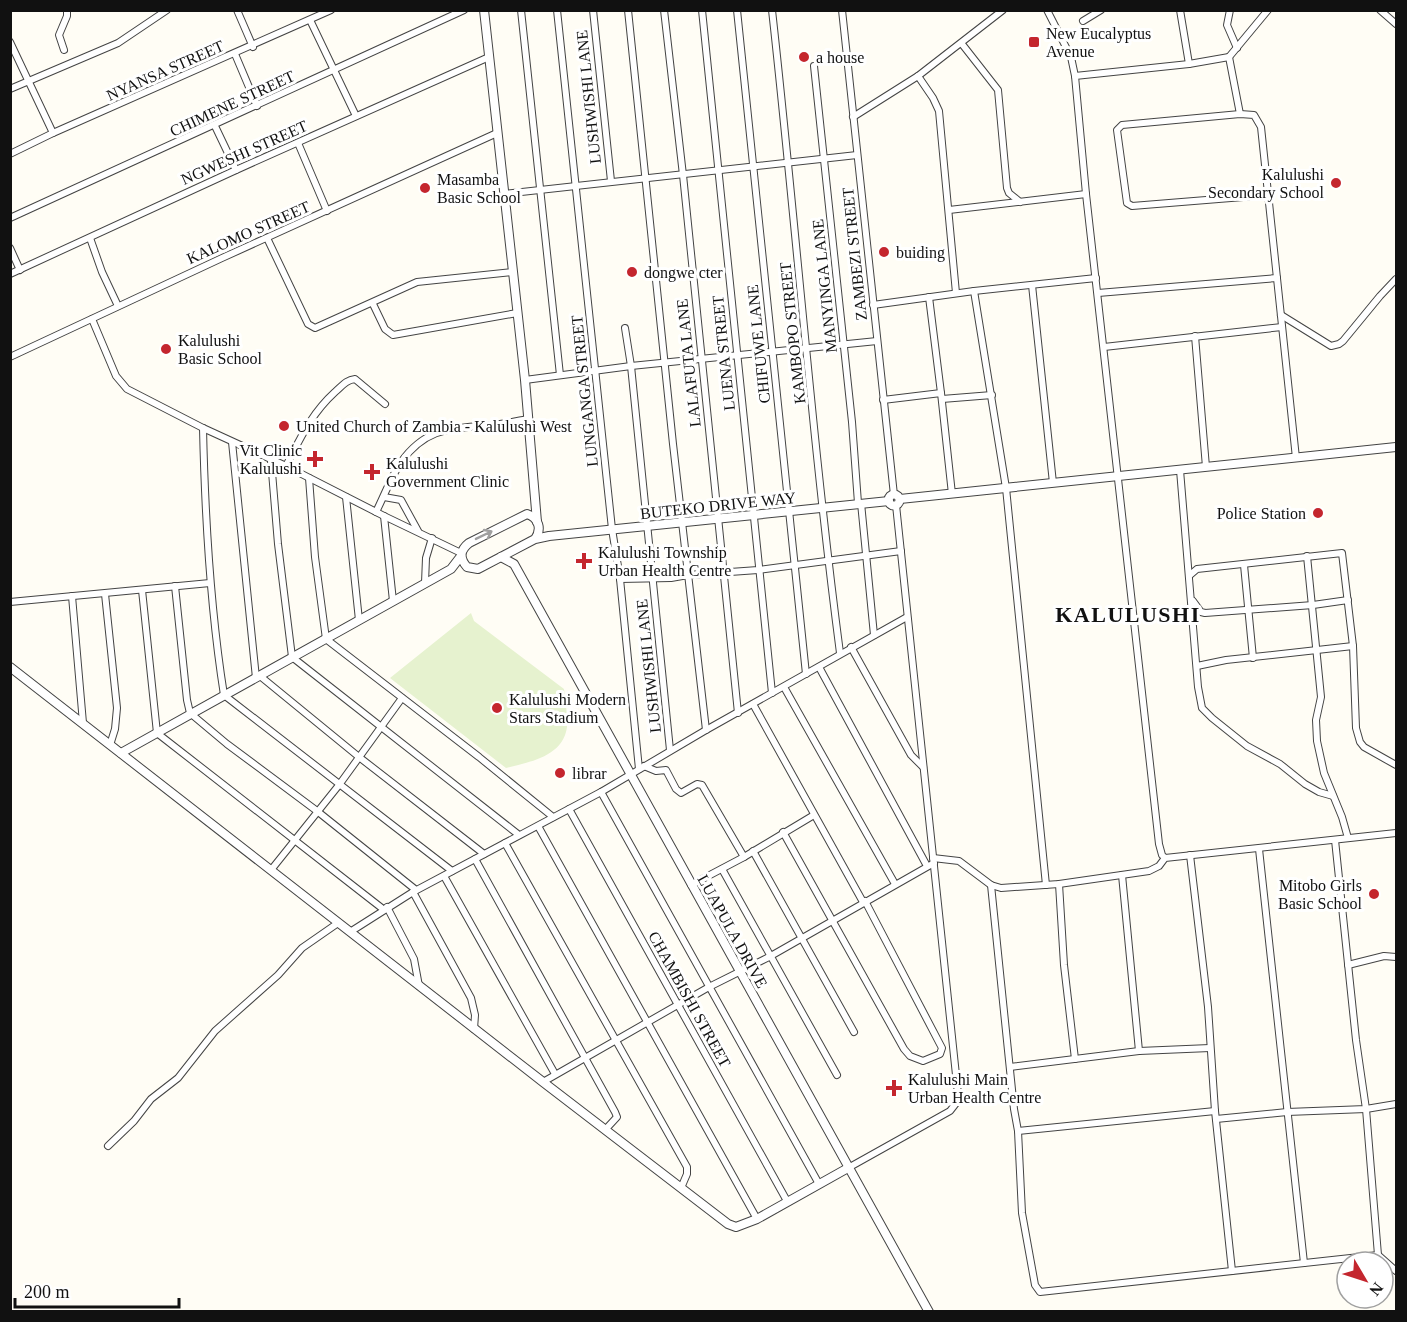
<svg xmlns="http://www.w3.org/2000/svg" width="1407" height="1322" font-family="'Times New Roman',serif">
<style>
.pitch{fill:#e6f2cf}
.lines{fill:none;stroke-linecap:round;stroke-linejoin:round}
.minor-casing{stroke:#444;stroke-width:8}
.tertiary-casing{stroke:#444;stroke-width:10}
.minor{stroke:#fff;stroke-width:6}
.tertiary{stroke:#fff;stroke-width:8}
.oneway{stroke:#a0a0a0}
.poi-dot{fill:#c4262e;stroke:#fff;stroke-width:2}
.labels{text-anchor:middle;stroke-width:6;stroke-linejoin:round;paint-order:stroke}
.poi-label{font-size:16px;fill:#111;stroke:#fff;text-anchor:start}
.street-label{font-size:16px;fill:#111;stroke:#fff}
.district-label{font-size:22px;font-weight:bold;letter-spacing:1.5px;fill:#111;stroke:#fff}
</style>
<rect width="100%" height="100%" fill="#fffdf5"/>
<path class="pitch" d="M471 613 474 621 564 689C565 701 568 715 567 727 563 757 529 762 506 768L390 678Z"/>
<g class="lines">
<defs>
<g id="minor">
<polyline points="237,10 253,47"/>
<polyline points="521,10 560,375"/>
<polyline points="557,10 612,529 620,579 639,769"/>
<polyline points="593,10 611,181"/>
<polyline points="628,10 673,444 706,730"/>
<polyline points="664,10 683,175 738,713"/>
<polyline points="702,10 772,693"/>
<polyline points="737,10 806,674"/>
<path d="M772 10C796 225 812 440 840 653"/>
<polyline points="842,10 894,495"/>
<polyline points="1047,10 1071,57 1075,76 1086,194 1159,844 1162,855 1165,858"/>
<polyline points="1180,10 1189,64"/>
<polyline points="1230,10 1227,25 1237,48"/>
<polyline points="1380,10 1396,24"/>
<polyline points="310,20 356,116"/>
<polyline points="1083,21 1101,10"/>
<polyline points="10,42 53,133"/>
<polyline points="962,44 998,90 1007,188 1009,193 1020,202"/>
<polyline points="64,50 59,35 67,16 67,10"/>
<polyline points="235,54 257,106"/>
<polyline points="1229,57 1240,114"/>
<polyline points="814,66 852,422 858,503"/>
<polyline points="918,76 933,98 939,111 956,293"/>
<polyline points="1075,76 1189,64 1229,57 1268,10"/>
<polyline points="10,89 118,43 167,10"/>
<polyline points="853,117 918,76 1003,10"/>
<polyline points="215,126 236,170"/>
<polyline points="298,143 327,211"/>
<polyline points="10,154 53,133 331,10"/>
<polyline points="504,194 857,155"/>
<polyline points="1268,195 1132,206 1127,203 1117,130 1122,125 1240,114 1254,115 1261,127 1296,458"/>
<polyline points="949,210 1086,194"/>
<polyline points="10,218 464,10"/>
<polyline points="90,238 102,272 118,306"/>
<polyline points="267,238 308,324 315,328 417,282 513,272"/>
<polyline points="10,248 20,270"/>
<polyline points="10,274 236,170 489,57"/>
<polyline points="1032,285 1053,483"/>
<polyline points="974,291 1006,488 1046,885"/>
<polyline points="1098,293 1277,278"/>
<polyline points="929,297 941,393"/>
<polyline points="373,304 385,329 393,335 517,313"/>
<polyline points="873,305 974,291 1096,278"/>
<polyline points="1281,315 1331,346 1339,344 1343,341 1380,296 1396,279"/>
<polyline points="92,319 116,376 127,389 203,428 286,466 384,516 461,553"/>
<polyline points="625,328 631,366 670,750"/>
<polyline points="1195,336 1206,467"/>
<polyline points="1104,347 1282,327"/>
<polyline points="10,357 222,258 497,133"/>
<polyline points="525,380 631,366 877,341"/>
<polyline points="942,399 992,395"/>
<polyline points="883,400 941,393 952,494"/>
<path d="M203 428C205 518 210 607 224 695L452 871"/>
<polyline points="232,442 256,678"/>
<polyline points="271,460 278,544 292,657 519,835"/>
<path d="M286 466C301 437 311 414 335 392 342 386 346 380 355 379L385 404"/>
<polyline points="1180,470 1198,687 1202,708 1212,718 1247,746 1280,764 1305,784 1319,792 1333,796"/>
<polyline points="309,478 315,557 326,639 479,757 553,817"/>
<polyline points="346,497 359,620"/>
<polyline points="384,497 401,500 418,531"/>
<polyline points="861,503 874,635"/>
<path d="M376 512C384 496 391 477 401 462 427 426 452 429 492 425 504 424 516 421 528 419"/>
<polyline points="384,516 393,601"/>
<polyline points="1307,556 1321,697 1316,720 1317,741 1324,773 1342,817 1348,838"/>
<polyline points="1244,565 1253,658"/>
<polyline points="1190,575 1197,569 1342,553 1353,646 1356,728 1360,742 1364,747 1396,765"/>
<polyline points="620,579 671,578 688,575 758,570 901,551"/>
<polyline points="425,583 426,558 432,538"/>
<polyline points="175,586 187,700 190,713 227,744 317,811 416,890"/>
<polyline points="142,590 157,733 383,909"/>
<polyline points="105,594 117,708 115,729 110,745"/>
<polyline points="72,596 83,723"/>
<polyline points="1193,601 1201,612 1205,613 1313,605 1348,600"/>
<polyline points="10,602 210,583"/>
<polyline points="851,647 911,755 923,767"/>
<polyline points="1197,666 1226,660 1353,646"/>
<polyline points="819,667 927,866"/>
<polyline points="260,676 359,757 484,854"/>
<polyline points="784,687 895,884"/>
<polyline points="753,704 863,902"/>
<polyline points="644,766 656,771 666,770 676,789 681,793 697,784 702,785 744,857"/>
<polyline points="601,792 819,1184"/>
<polyline points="569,809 787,1201"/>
<polyline points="538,826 757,1219"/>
<polyline points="783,832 904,1049 910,1056 923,1061 940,1054 942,1048 865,901"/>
<polyline points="1335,840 1356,1040 1366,1109 1378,1255 1396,1271"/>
<polyline points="505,843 687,1167 687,1174 681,1188"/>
<polyline points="1259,849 1304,1263"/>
<polyline points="753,851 854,1032"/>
<polyline points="1190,855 1208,1007 1215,1111 1232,1271"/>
<polyline points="933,858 959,861 991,885 1001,888 1059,884 1149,871 1159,866 1165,858 1396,833"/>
<polyline points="475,859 615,1112 617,1117 605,1130"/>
<polyline points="722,869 837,1075"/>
<polyline points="271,870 339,785 402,698"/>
<polyline points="1122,875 1139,1051"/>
<polyline points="444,876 555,1074"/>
<polyline points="1059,884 1064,965 1075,1059"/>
<polyline points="691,885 744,857 814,815"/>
<polyline points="991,885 1014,1109 1018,1131 1215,1111"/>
<polyline points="413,892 471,998 475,1015 474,1029"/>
<polyline points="387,907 414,959 419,986"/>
<polyline points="350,932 413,892 601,792 706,730 907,617"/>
<polyline points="1348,965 1384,956 1396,957"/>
<polyline points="1010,1067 1139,1051 1210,1048"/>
<polyline points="543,1082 709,987 769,957 934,863"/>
<polyline points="1216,1119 1287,1112 1366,1109 1396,1104"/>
<polyline points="1018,1131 1022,1213 1035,1285 1040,1292 1378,1255"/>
<polyline points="108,1146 134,1121 151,1099 178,1078 215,1031 278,975 302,948 338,923"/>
<polyline points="848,1168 950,1111 957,1102 958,1094 896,505"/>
</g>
<g id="tertiary">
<polyline points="484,10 525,380 537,522"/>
<circle cx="894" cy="500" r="5.5"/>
<polyline points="900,499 1396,447"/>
<path d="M535 539C542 529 539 518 527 514L469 543C460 550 459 558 467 567L478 569 535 539 549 536 889 501"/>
<polyline points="501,557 514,564 929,1312"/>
<polyline points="10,667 543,1082 728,1224 736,1227 757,1219 848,1168"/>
<polyline points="121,753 451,569 461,556"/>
</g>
</defs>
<use href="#minor" class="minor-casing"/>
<use href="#tertiary" class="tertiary-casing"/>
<use href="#minor" class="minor"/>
<use href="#tertiary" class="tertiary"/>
</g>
<defs><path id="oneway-shaft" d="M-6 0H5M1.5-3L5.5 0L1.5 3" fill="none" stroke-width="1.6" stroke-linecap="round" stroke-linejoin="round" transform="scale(1.5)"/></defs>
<use class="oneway" href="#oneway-shaft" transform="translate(484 535) rotate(-26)"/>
<g class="poi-dot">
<rect x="1028" y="36" width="12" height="12" rx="3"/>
<circle cx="804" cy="57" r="6"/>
<circle cx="1336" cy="183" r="6"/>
<circle cx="425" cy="188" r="6"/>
<circle cx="884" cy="252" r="6"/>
<circle cx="632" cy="272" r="6"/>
<circle cx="166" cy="349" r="6"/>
<circle cx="284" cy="426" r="6"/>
<path d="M312 450h6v6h6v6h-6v6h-6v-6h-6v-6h6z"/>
<path d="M369 463h6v6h6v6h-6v6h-6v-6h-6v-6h6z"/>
<circle cx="1318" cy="513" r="6"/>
<path d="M581 552h6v6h6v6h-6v6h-6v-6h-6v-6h6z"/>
<circle cx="497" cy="708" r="6"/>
<circle cx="560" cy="773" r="6"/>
<circle cx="1374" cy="894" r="6"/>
<path d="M891 1079h6v6h6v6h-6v6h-6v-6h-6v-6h6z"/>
</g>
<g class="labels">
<g class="poi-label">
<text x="1046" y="39">New Eucalyptus<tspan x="1046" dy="18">Avenue</tspan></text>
<text x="816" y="63">a house</text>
<text x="1324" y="180" text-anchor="end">Kalulushi<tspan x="1324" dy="18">Secondary School</tspan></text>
<text x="437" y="185">Masamba<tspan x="437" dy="18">Basic School</tspan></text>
<text x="896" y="258">buiding</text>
<text x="644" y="278">dongwe cter</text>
<text x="178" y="346">Kalulushi<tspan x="178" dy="18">Basic School</tspan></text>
<text x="296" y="432">United Church of Zambia - Kalulushi West</text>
<text x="302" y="456" text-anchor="end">Vit Clinic<tspan x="302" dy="18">Kalulushi</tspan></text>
<text x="386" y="469">Kalulushi<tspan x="386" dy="18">Government Clinic</tspan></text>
<text x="1306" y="519" text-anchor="end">Police Station</text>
<text x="598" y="558">Kalulushi Township<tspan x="598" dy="18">Urban Health Centre</tspan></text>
<text x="509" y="705">Kalulushi Modern<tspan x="509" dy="18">Stars Stadium</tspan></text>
<text x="572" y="779">librar</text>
<text x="1362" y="891" text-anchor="end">Mitobo Girls<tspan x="1362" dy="18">Basic School</tspan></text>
<text x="908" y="1085">Kalulushi Main<tspan x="908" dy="18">Urban Health Centre</tspan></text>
</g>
<g class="street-label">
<text transform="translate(165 70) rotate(-24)" y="6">NYANSA STREET</text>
<text transform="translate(588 97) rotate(-96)" y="6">LUSHWISHI LANE</text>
<text transform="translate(232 103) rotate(-25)" y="6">CHIMENE STREET</text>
<text transform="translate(244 152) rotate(-24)" y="6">NGWESHI STREET</text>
<text transform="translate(248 232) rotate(-24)" y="6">KALOMO STREET</text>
<text transform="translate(854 254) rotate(-96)" y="6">ZAMBEZI STREET</text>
<text transform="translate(824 286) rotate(-96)" y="6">MANYINGA LANE</text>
<text transform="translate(792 333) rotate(-96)" y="6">KAMBOPO STREET</text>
<text transform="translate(758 344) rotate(-96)" y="6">CHIFUWE LANE</text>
<text transform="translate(723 353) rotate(-96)" y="6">LUENA STREET</text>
<text transform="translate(688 363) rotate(-96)" y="6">LALAFUTA LANE</text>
<text transform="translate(584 391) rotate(-96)" y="6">LUNGANGA STREET</text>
<text transform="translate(718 505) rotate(-6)" y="6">BUTEKO DRIVE WAY</text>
<text transform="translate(648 666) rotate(-96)" y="6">LUSHWISHI LANE</text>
<text transform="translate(733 931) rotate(61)" y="6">LUAPULA DRIVE</text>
<text transform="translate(690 999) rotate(61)" y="6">CHAMBISHI STREET</text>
</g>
<g class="district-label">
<text x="1128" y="622">KALULUSHI</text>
</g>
</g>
<rect width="1407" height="1322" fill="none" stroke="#111111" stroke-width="24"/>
<g transform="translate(1365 1280) rotate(129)"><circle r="28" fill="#ffffff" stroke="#a0a0a0" stroke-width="1.5"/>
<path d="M0-4.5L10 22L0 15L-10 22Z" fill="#c4262e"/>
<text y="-9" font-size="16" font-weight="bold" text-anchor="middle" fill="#111111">N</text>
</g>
<path d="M15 1298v9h164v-9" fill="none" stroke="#111111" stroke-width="3"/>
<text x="24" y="1298" font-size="18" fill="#111111" stroke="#ffffff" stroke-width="4.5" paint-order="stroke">200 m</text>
</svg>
